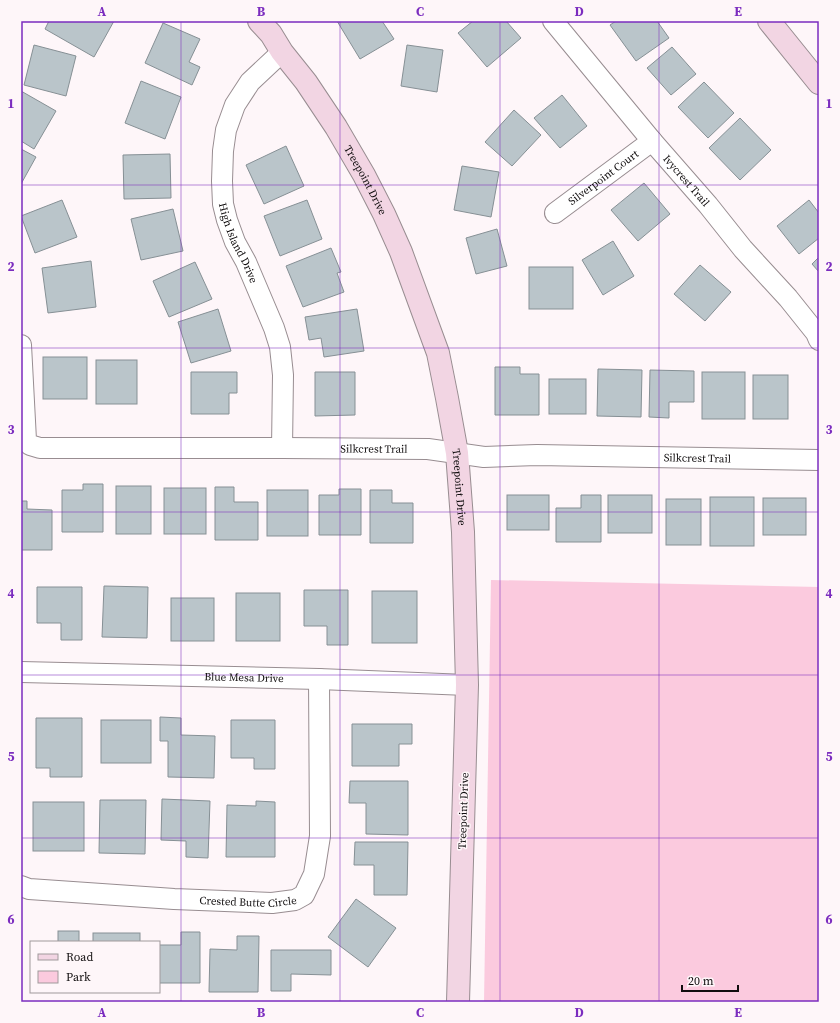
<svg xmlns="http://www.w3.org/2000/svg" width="840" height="1023" font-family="'Source Serif 4',serif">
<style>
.green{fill:#fbcade}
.building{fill:#bac5ca;stroke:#869095}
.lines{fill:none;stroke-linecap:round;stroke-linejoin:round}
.street-casing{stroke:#988d91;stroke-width:22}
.secondary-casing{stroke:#988d91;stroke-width:24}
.street{stroke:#fff;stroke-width:20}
.secondary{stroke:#f2d5e3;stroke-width:22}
.grid{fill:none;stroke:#7b2cbf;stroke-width:1;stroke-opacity:0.55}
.labels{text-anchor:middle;stroke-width:3;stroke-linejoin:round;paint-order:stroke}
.street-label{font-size:11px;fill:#100d0e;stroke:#fef6f9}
.neatline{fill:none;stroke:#7b2cbf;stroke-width:1.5}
.grid-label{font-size:13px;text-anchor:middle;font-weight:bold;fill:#7b2cbf}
</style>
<rect width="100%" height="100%" fill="#fef6f9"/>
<polygon class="green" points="491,580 819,587 819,1002 484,1002"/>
<g class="building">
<polygon points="49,21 114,21 94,57 45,29"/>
<polygon points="337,21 382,21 394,39 360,59"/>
<polygon points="473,21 506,21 521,38 487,67 458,33"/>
<polygon points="616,21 657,21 669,38 636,61 610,25"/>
<polygon points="163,23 200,39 189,62 200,67 192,85 145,63"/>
<polygon points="34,45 76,56 66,96 24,85"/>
<polygon points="407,45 443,50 437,92 401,86"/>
<polygon points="672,47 696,74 671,95 647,68"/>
<polygon points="141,81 181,97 165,139 125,123"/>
<polygon points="704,82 734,113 708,138 678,107"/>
<polygon points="21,91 56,111 34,149 21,141"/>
<polygon points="562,95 587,126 560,148 534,118"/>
<polygon points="514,110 541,135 512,166 485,142"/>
<polygon points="740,118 771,150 740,180 709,148"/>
<polygon points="286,146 304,186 264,204 246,165"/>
<polygon points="21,149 36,157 21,184"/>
<polygon points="170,154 171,198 124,199 123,155"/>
<polygon points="462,166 499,172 491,217 454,210"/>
<polygon points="644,183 670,214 638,241 611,210"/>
<polygon points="62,200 77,237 35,253 21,216"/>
<polygon points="307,200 322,239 280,256 264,216"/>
<polygon points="809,200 819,213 819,238 799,254 777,226"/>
<polygon points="173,209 183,251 141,260 131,219"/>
<polygon points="497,229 507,266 476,274 466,238"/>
<polygon points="613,241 634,276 603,295 582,260"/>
<polygon points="331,248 341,272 337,273 344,292 303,307 286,266"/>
<polygon points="819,257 819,272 812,264"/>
<polygon points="91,261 96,307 48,313 42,268"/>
<polygon points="195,262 212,299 169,317 153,281"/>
<polygon points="700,265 731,292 705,321 674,294"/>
<rect x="529" y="267" width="44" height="42"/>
<polygon points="218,309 231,351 191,363 178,322"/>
<polygon points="357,309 364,351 324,357 321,338 309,340 305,317"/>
<rect x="43" y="357" width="44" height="42"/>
<rect x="96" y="360" width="41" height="44"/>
<polygon points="495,367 520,367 520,374 539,374 539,415 495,415"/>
<polygon points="598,369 642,370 641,417 597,416"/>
<polygon points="650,370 694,371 694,402 669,402 669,418 649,417"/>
<polygon points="191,372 237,372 237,393 229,393 229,414 191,414"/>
<polygon points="315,372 355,372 355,415 315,416"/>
<rect x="702" y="372" width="43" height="47"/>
<rect x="753" y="375" width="35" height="44"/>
<rect x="549" y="379" width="37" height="35"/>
<polygon points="83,484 103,484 103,532 62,532 62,490 83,490"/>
<rect x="116" y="486" width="35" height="48"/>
<polygon points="215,487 234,487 234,502 258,502 258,540 215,540"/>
<rect x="164" y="488" width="42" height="46"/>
<polygon points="339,489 361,489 361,535 319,535 319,495 339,495"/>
<rect x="267" y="490" width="41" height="46"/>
<polygon points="370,490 392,490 392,503 413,503 413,543 370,543"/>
<rect x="507" y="495" width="42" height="35"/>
<polygon points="581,495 601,495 601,542 556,542 556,508 581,508"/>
<rect x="608" y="495" width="44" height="38"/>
<rect x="710" y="497" width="44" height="49"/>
<rect x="763" y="498" width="43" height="37"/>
<rect x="666" y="499" width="35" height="46"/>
<polygon points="21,501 27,501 27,509 52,510 52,550 21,550"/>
<polygon points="104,586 148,587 147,638 102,637"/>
<polygon points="37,587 82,587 82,640 61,640 61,623 37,623"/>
<polygon points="304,590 348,590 348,645 327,645 327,626 304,626"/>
<rect x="372" y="591" width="45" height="52"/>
<rect x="236" y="593" width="44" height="48"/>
<rect x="171" y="598" width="43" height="43"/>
<polygon points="160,717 181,718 181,735 215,736 214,778 168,777 168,741 160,741"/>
<polygon points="36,718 82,718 82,777 50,777 50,768 36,768"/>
<rect x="101" y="720" width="50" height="43"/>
<polygon points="231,720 275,720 275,769 254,769 254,758 231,758"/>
<polygon points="352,724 412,724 412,744 399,744 399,766 352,766"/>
<polygon points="350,781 408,781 408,835 366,834 366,803 349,803"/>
<polygon points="162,799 210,801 208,858 186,857 186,841 161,840"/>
<polygon points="100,800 146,800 145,854 99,853"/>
<polygon points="256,801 275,802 275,857 226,857 227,805 256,806"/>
<rect x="33" y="802" width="51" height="49"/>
<polygon points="355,842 408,842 407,895 374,895 374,865 354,865"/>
<polygon points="356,899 396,928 368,967 328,937"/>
<rect x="58" y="931" width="21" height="11"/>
<polygon points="181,932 200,932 200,983 159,983 159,945 181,945"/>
<rect x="93" y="933" width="47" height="9"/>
<polygon points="237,936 259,936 258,992 209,992 210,949 237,950"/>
<polygon points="271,950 331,950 331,975 291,974 291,991 271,991"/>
</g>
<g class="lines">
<defs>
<g id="street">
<path id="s1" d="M553 21 652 141 708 205 743 249 788 298 816 333 819 340"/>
<path id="s2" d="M282 52 250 82 235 105 226 130 223 151 222 181 223 204 227 220 235 242 246 262 274 328 280 347 283 375 282 448"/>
<path id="s3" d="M555 213 652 141"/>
<path id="s4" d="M21 345 26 440 30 445 40 448H282L428 449 484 457 537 455 819 460"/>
<path id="s5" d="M21 672 319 679 467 685"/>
<path id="s6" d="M21 886 29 889 174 899 272 903 295 900 304 895 314 874 320 836 319 679"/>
</g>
<g id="secondary">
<path id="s7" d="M259 21 271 34 282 52 306 82 336 127 364 175 384 214 401 252 438 353 447 398 457 453 463 532 467 685 458 1002"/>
<polyline points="769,21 819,83"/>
</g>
</defs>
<use href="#street" class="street-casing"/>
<use href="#secondary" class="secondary-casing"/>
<use href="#street" class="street"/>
<use href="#secondary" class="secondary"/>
</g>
<path class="grid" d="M181 21V1002M340 21V1002M500 21V1002M659 21V1002M21 185H819M21 348H819M21 512H819M21 675H819M21 838H819"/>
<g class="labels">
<g class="street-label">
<text dy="4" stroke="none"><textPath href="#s3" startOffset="60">Silverpoint Court</textPath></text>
<text dy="4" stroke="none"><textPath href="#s7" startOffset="192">Treepoint Drive</textPath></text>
<text dy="4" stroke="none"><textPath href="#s1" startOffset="208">Ivycrest Trail</textPath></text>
<text dy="4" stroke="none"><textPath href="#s2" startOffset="214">High Island Drive</textPath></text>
<text dy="4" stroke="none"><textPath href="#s4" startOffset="446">Silkcrest Trail</textPath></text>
<text dy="4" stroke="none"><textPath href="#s4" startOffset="770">Silkcrest Trail</textPath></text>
<text dy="4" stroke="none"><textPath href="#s7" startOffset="516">Treepoint Drive</textPath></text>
<text dy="4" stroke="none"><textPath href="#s5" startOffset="223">Blue Mesa Drive</textPath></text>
<text transform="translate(463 811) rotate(-88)" y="4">Treepoint Drive</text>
<text dy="4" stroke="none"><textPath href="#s6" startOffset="228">Crested Butte Circle</textPath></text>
</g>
</g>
<rect width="840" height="1023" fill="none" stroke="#fef6f9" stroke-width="44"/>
<rect x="30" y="941" width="130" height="52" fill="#fef6f9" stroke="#9f999b"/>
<rect x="38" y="954" width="20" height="6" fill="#f2d5e3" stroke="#9f999b"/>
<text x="66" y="961" font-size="12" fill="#100d0e">Road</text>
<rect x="38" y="971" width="20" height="12" fill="#fbcade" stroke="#9f999b"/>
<text x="66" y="981" font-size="12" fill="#100d0e">Park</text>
<path d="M682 985v6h56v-6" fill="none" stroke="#100d0e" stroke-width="2"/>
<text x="688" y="985" font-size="12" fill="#100d0e" stroke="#fef6f9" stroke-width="3" paint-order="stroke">20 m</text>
<rect x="22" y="22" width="796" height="979" class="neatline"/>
<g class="grid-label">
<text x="102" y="16">A</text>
<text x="261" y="16">B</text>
<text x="420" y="16">C</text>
<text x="579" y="16">D</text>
<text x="738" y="16">E</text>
<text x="11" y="108">1</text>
<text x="829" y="108">1</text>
<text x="11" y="271">2</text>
<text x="829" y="271">2</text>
<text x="11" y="434">3</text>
<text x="829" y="434">3</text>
<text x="11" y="598">4</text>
<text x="829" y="598">4</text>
<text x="11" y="761">5</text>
<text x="829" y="761">5</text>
<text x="11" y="924">6</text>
<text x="829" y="924">6</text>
<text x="102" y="1017">A</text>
<text x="261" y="1017">B</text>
<text x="420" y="1017">C</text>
<text x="579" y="1017">D</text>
<text x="738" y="1017">E</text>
</g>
</svg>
